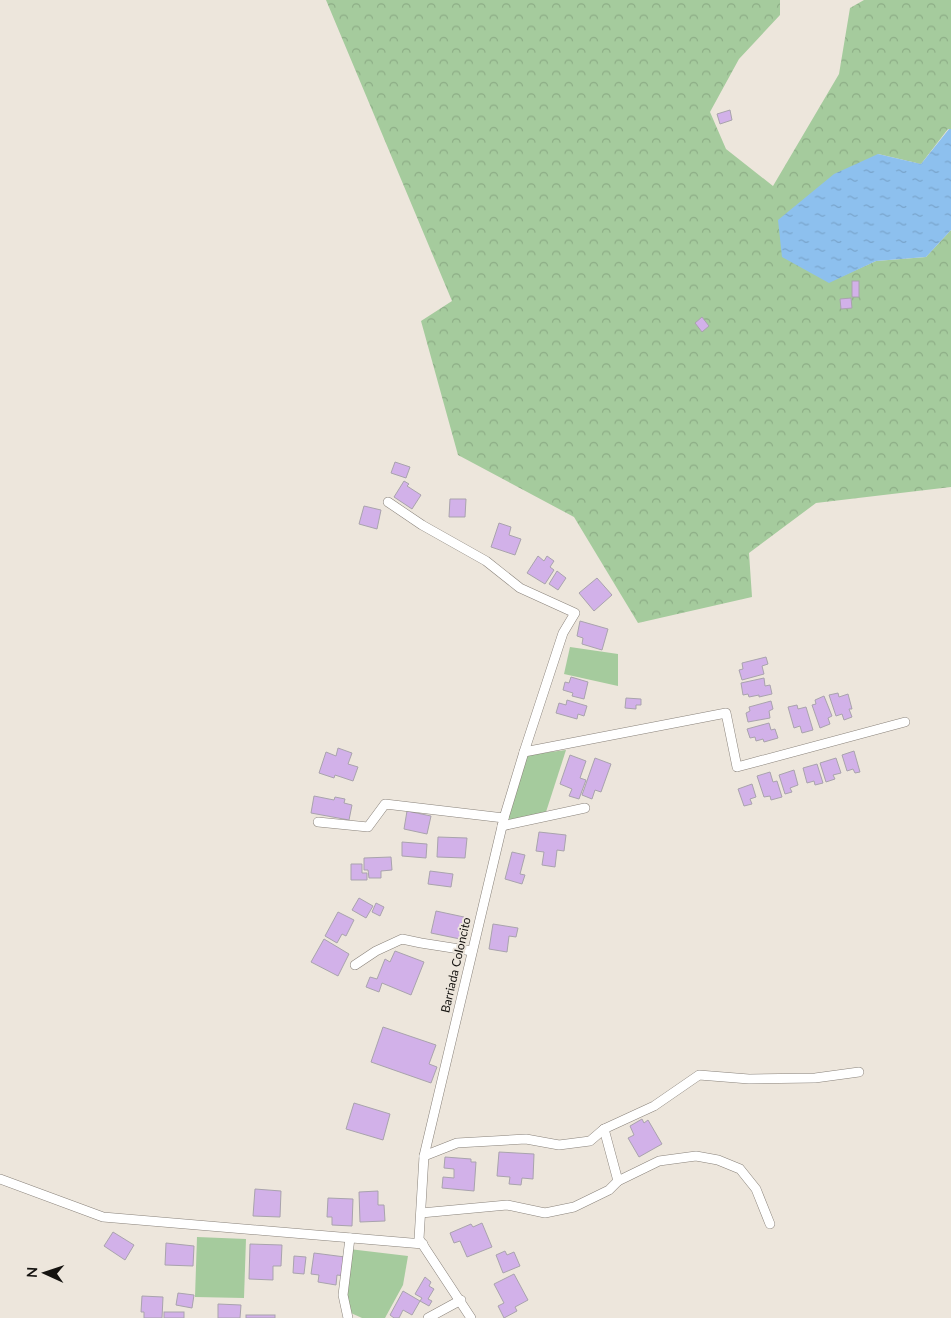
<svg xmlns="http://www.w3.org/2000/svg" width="951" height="1318" font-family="Lato,sans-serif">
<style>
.grass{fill:#a5cb9d}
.forest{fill:url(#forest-crowns)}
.water{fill:url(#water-ripples)}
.building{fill:#d2b1e9;stroke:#a9a3ad}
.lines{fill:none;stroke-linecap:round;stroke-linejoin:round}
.street-casing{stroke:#89827a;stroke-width:10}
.street{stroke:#fff;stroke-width:9}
.labels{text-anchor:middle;stroke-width:4;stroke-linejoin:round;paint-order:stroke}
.street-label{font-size:12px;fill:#151310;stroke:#ede6dc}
</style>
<defs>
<pattern id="forest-crowns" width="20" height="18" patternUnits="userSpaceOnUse" patternTransform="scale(1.25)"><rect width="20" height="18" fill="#a5cb9d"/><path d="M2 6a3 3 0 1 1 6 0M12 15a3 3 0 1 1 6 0" fill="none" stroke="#8dad86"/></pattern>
<pattern id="water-ripples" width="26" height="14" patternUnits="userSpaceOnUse" patternTransform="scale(1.25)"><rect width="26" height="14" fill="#8dc0ee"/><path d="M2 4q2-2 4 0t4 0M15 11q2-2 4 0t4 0" fill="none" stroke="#79a4cb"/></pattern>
</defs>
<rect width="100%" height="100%" fill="#ede6dc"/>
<g class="grass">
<polygon points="570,647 618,654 618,686 564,674"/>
<polygon points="566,750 546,812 508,820 527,755"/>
<polygon points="197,1237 246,1239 244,1298 195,1297"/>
<polygon points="349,1249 408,1256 403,1285 385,1318 362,1318 351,1313 345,1294"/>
</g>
<polygon class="forest" points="326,0 780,0 780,15 739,59 710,112 726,149 773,186 839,74 850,8 864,0 951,0 951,129 948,129 921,164 878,154 829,282 876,261 926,257 951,230 951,487 816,503 749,553 752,597 638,623 574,517 458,455 421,321 452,301"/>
<polygon class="water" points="949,129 951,129 951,230 926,257 876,261 829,283 782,257 778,220 834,174 878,154 921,164"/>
<g class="building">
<polygon points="730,110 732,120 720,124 717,114"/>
<rect x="852" y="281" width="7" height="16"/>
<polygon points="851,298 852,308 841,309 840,299"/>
<polygon points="702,317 709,326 702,332 695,323"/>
<polygon points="395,462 410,467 406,478 391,473"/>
<polygon points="404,481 409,484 407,486 421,495 412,509 394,497"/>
<polygon points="450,499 466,499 465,517 449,517"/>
<polygon points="364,506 381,510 377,529 359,524"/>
<polygon points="499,523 511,527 509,535 521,539 515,555 491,547"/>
<polygon points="538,556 544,561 547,556 554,561 550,567 554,570 545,584 527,573"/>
<polygon points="557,571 566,578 558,590 549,584"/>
<polygon points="597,578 612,595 594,611 579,593"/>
<polygon points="580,621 608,629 602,650 582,644 583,638 577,636"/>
<polygon points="766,657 768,664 762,666 764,674 742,680 739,670 743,669 742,663"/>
<polygon points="571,677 588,682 584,699 572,696 573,693 563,690 565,682 569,683"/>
<polygon points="764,678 765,686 770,685 772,694 759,697 759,695 749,697 748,694 743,695 741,683"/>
<polygon points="838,693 839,697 848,694 852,709 849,709 852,717 844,720 842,714 836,716 829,695"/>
<polygon points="824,696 832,716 828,718 830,724 820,728 812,705 816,704 815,700"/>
<polygon points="626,698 641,699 641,705 636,705 636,709 625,708"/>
<polygon points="567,700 587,706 584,716 578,714 577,719 556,713 559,703 566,705"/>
<polygon points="771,701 773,709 769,711 770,718 748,722 746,713 750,711 749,707"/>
<polygon points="797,705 798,709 806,707 813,730 802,733 800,726 794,728 788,707"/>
<polygon points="769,723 771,730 775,729 778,738 764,742 763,739 756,741 755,737 750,738 747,729"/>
<polygon points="338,748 352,753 348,764 358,767 353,781 335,775 334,778 319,773 326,752 336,756"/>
<polygon points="854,751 860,772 855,773 853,769 847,771 842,755"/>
<polygon points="570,755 586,761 580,778 586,780 579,799 569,796 572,789 560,784"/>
<polygon points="595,758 611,764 601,792 595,790 592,799 582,795"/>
<polygon points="836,758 841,773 833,775 835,779 826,782 820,763"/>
<polygon points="817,764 823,783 815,785 814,781 807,783 803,768"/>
<polygon points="794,770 798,785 790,788 792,792 785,794 779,775"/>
<polygon points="770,772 773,782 777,781 782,797 771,800 770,796 764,797 757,776"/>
<polygon points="752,784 756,797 750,799 752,804 744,806 738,789"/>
<polygon points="314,796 334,800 335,797 345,799 344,803 352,805 349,820 311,813"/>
<polygon points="407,811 431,816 427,834 404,829"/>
<polygon points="539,832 566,835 564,851 557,850 555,867 542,865 544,852 536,851"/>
<polygon points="438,837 467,838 465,858 437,857"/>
<polygon points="402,842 427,844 426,858 402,856"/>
<polygon points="512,852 525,855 520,874 525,875 522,884 505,879"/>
<polygon points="391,857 392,870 381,871 381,878 369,878 368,870 364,870 364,858"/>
<polygon points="351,864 362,864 362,873 367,873 367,880 351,880"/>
<polygon points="430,871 453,874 451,887 428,884"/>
<polygon points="359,898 373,906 366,918 352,910"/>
<polygon points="376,903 384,907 380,916 372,912"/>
<polygon points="436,911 464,917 460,939 431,933"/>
<polygon points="338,912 354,920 346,936 342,934 337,943 325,936"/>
<polygon points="493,924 518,928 516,937 509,936 507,952 489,949"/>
<polygon points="324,939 349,954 338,976 311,962"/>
<polygon points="395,951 424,962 411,995 382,983 379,992 366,987 370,977 377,979 385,959 390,962"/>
<polygon points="383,1027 436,1045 429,1064 437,1067 431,1083 371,1062"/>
<polygon points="354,1103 390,1114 383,1140 346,1129"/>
<polygon points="642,1119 644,1123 648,1120 662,1144 639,1157 628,1138 634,1135 630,1126"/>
<polygon points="499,1152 534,1154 533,1179 522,1178 521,1185 509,1184 510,1177 497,1176"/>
<polygon points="445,1157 471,1159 471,1162 476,1162 474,1191 442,1188 443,1177 454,1178 454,1169 444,1168"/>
<polygon points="255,1189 281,1191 280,1217 253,1216"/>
<polygon points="378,1191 378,1205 384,1205 385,1221 360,1222 359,1192"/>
<polygon points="328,1198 353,1199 352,1226 332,1225 332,1217 327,1217"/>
<polygon points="482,1223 492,1247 467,1257 460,1241 454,1243 450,1233 471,1224 473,1227"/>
<polygon points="113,1232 134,1245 125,1260 104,1246"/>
<polygon points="166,1243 194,1246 193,1266 165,1265"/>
<polygon points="250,1244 282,1245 281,1266 273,1266 273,1280 249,1279"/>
<polygon points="505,1251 507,1255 514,1252 520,1266 503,1273 496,1255"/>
<polygon points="314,1253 345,1257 345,1276 337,1275 336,1285 318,1282 319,1275 311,1274"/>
<polygon points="294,1256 306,1257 304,1274 293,1273"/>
<polygon points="514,1274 528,1300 515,1307 517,1311 504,1318 498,1306 504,1303 494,1284"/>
<polygon points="425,1277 431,1282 429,1286 434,1289 428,1299 432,1301 429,1306 420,1301 422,1298 415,1294"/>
<polygon points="403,1291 420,1301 412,1315 403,1310 399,1318 394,1318 390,1315"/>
<polygon points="178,1293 194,1295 192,1308 176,1305"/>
<polygon points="142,1296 163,1297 162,1318 144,1318 144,1312 141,1312"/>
<polygon points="218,1304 241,1305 240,1318 218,1318"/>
<rect x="164" y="1312" width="20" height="6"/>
<rect x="246" y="1315" width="29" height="3"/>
</g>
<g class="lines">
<defs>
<g id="street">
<polyline points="388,502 422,525 486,561 520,588 575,613 563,633 524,752 504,818 424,1156 419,1239 471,1318"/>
<polyline points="524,752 726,713 737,767 905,722"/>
<polyline points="318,822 368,827 385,804 504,818"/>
<polyline points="502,826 585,808"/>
<polyline points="355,965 376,951 402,939 421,943 472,951"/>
<polyline points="424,1156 457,1143 526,1139 559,1145 590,1141 604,1129 654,1106 699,1075 749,1079 815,1078 859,1072"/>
<polyline points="0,1179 103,1217 423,1244"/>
<polyline points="618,1181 659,1161 696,1156 718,1160 740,1169 756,1189 770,1224"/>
<polyline points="421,1213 507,1205 545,1213 574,1207 609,1190 618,1181 604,1129"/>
<polyline points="348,1318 343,1295 350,1238"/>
<polyline points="428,1318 461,1300"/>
</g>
</defs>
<use href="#street" class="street-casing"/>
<use href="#street" class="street"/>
</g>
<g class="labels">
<g class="street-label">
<text transform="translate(456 965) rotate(-77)" y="4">Barriada Coloncito</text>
</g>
</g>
<g transform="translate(45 1273) rotate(273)" stroke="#ede6dc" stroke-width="4" paint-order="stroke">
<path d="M0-4L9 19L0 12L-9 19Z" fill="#151310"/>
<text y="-8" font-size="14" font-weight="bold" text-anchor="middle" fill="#151310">N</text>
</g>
</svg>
